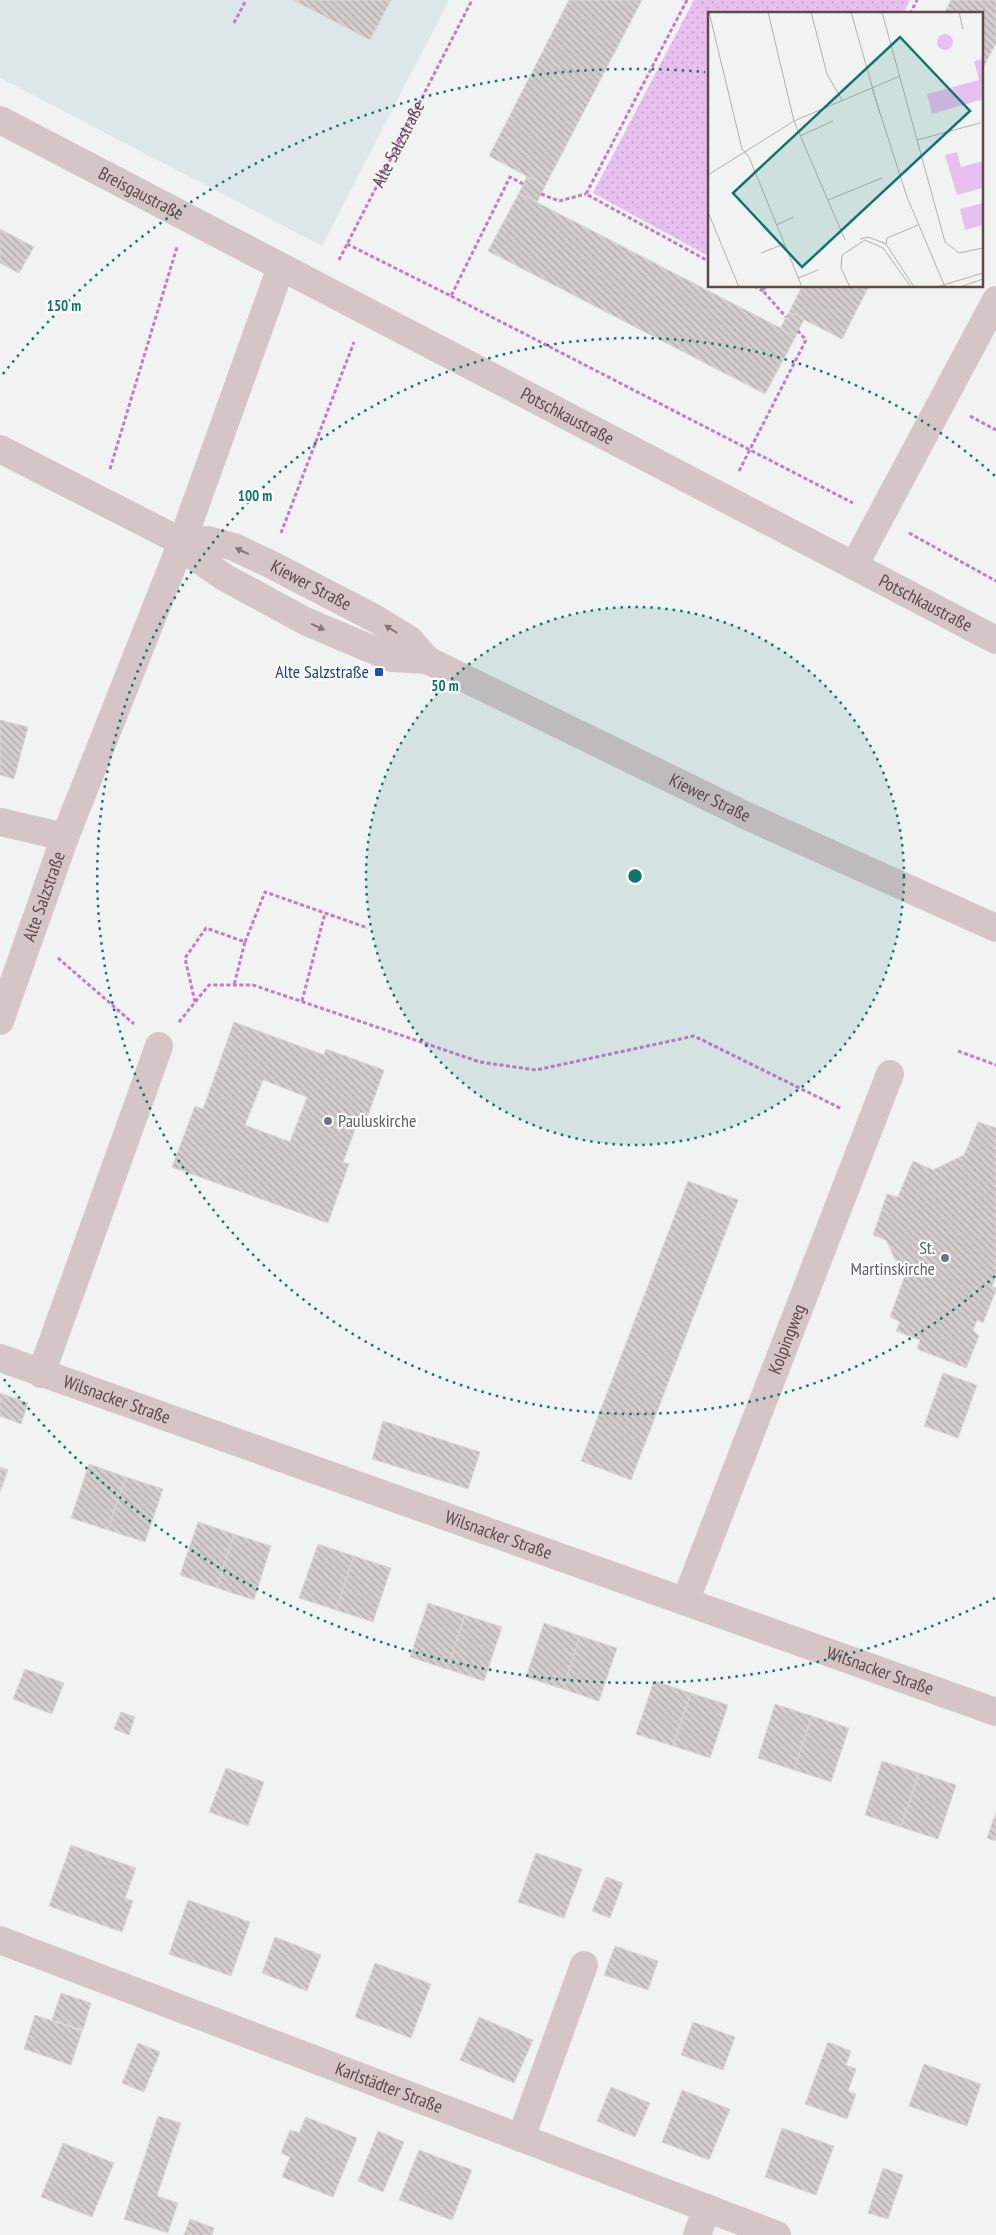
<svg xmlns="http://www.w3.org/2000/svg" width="996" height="2235" font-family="'PT Sans Narrow',sans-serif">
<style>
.commercial{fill:#dde7ea}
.park{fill:url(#park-dots)}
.building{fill:url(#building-back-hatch);stroke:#dcd6d5;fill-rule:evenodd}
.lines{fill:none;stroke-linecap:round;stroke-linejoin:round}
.path{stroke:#c979cc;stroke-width:3;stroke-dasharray:4 2.5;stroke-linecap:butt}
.minor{stroke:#d5c5c6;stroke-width:28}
.oneway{fill:#887475}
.ring{fill:none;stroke:#0f766e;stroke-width:2.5;stroke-dasharray:2.5 5}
.transit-dot{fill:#1a4fb4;stroke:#fff;stroke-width:2}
.worship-dot{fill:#6b7280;stroke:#fff;stroke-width:2}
.labels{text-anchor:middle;stroke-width:4.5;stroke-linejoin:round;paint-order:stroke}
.street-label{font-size:18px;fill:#5e494a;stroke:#fff}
.transit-label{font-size:18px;fill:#164399;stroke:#fff;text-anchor:end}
.worship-label{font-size:18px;fill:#5b616d;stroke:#fff;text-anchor:start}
.inset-road{fill:none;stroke:#b6afaf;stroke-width:1}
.view{fill:#0f766e;fill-opacity:0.15;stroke:#0f766e;stroke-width:2.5}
.inset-edge{fill:none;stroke:#5e494a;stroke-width:2.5}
.centre{fill:#0f766e;stroke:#fff;stroke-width:2.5}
.ring-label{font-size:15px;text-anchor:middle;font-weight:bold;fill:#0f766e;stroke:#fff;stroke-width:4.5;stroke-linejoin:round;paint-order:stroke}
</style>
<defs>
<pattern id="park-dots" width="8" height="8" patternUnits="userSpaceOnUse" patternTransform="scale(1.25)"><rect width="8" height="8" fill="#e8c0ef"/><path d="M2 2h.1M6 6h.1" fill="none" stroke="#bf9ec4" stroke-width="1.8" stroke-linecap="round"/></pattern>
<pattern id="building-back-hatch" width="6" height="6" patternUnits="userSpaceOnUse" patternTransform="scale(1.25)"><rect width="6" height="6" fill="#d5cece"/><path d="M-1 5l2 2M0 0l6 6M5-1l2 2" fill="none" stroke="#b0a9a9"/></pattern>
</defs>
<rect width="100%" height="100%" fill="#f0f3f2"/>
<polygon class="commercial" points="0,0 449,0 322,246 0,78"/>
<polygon class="park" points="694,0 910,0 903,14 710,14 710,257 593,193"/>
<g class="building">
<polygon points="293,0 391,0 370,40"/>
<polygon points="569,0 642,0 545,186 489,156"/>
<polygon points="951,0 996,0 996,43 982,70 982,14 944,14"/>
<polygon points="527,176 545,186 537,202 519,193"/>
<polygon points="519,193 796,336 765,394 488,251"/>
<polygon points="0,229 34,247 19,273 0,263"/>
<polygon points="802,286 869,286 842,339 789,312"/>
<polygon points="789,312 804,319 796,336 780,329"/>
<polygon points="0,720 28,727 14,779 0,775"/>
<path d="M234 1022 324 1055 326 1049 384 1070 367 1118 360 1116 343 1162 349 1164 328 1223 172 1167 195 1106 203 1109ZM263 1080 307 1097 290 1142 245 1125Z"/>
<polygon points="978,1122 996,1128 996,1275 992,1287 996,1288 996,1290 983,1323 977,1320 973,1330 979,1336 966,1368 917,1349 920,1340 896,1331 900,1322 890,1317 904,1278 886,1240 873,1235 887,1194 898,1197 913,1161 933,1170 964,1155"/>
<polygon points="688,1181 738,1200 631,1480 581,1461"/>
<polygon points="943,1373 977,1385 958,1438 924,1426"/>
<polygon points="0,1393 28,1403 21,1424 0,1416"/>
<polygon points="383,1421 480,1452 468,1489 372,1459"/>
<polygon points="89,1464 126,1477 108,1530 71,1518"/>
<polygon points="0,1467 8,1470 0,1492"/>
<polygon points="126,1477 163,1489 145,1542 108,1530"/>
<polygon points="198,1522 234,1534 217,1588 180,1575"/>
<polygon points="234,1534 271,1546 254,1600 217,1588"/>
<polygon points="318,1544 354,1556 336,1610 299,1598"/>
<polygon points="354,1556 391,1568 373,1622 336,1610"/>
<polygon points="428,1603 465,1615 447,1669 410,1657"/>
<polygon points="465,1615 502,1627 484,1681 447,1669"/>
<polygon points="544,1623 580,1636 563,1689 526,1677"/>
<polygon points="580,1636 617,1648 599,1701 563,1689"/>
<polygon points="25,1669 64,1683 52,1714 13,1699"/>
<polygon points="654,1681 691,1693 673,1746 636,1734"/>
<polygon points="691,1693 728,1705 710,1758 673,1746"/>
<polygon points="775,1704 812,1716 794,1770 758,1758"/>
<polygon points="121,1712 135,1717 129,1735 114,1729"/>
<polygon points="812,1716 849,1728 831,1782 794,1770"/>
<polygon points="882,1761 919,1773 901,1827 865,1815"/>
<polygon points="226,1768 264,1782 248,1826 209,1812"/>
<polygon points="919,1773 956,1785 938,1839 901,1827"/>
<polygon points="996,1812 996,1841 987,1838"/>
<polygon points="71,1845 136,1868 125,1898 133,1901 122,1932 49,1906"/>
<polygon points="536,1853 582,1869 564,1918 518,1902"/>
<polygon points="606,1877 623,1883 610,1918 592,1911"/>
<polygon points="188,1900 250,1922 231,1976 169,1954"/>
<polygon points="275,1937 321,1955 307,1991 262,1973"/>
<polygon points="615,1946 658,1961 648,1990 604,1975"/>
<polygon points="375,1963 431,1984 411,2038 355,2017"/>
<polygon points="61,1993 91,2003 83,2030 52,2020"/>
<polygon points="35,2015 82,2031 71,2065 24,2049"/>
<polygon points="479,2017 533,2040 514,2083 460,2060"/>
<polygon points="693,2022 735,2037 723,2070 681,2055"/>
<polygon points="828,2042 851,2051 846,2065 856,2069 848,2091 856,2094 847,2119 805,2104"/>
<polygon points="138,2043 160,2052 144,2092 122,2083"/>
<polygon points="924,2064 981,2084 967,2126 909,2106"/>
<polygon points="611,2087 650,2103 635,2137 597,2121"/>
<polygon points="682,2090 730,2109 709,2160 662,2142"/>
<polygon points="158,2116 181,2123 157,2196 178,2203 168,2233 124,2219"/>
<polygon points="306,2117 357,2138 333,2197 282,2177 290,2157 281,2153 290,2130 299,2133"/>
<polygon points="782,2128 834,2146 816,2195 765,2177"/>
<polygon points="378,2131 404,2142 383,2192 358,2181"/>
<polygon points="63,2143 114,2163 92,2217 41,2197"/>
<polygon points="419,2150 472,2170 452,2220 399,2200"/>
<polygon points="883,2168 903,2175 888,2219 868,2213"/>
<polygon points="190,2219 214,2228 212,2235 184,2235"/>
</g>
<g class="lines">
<g class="path">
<polyline points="687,0 586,194 710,262"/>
<polyline points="910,14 917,0"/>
<polyline points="234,23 246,0"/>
<polyline points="541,194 559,201 586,194"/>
<polyline points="347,244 451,296 510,177 523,184"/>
<path id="s1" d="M339 260 472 0"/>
<polyline points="754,286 763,291"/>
<polyline points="765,286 763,291 786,317"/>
<polyline points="451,296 853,503"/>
<polyline points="970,416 996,430"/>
<polyline points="110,469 177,247"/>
<polyline points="739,471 806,340 798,331"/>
<polyline points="281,533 354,342"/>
<polyline points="909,533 996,581"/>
<polyline points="245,942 265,892 368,928"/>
<polyline points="58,958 134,1024"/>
<polyline points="302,1001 325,913"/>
<polyline points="195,1002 185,958 206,928 245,942 234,985"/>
<polyline points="179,1022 209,985 253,985 480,1062 536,1070 694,1036 842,1109"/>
<polyline points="958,1051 996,1065"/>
</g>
<g class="minor">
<path id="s2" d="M0 120 996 640"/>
<path id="s3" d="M0 449 182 542 195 557 224 577 305 621 392 658 427 660 749 817 996 928"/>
<path id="s4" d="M182 542 208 540 234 547 270 564 374 618 410 640 427 660"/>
<polyline points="854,566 996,300"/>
<polyline points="0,822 65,837"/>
<path id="s5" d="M0 1021 65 837 182 542 281 267"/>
<path id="s6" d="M0 1358 996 1712"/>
<polyline points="41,1374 159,1046"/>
<path id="s7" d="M685 1602 890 1074"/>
<path id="s8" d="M0 1940 777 2235"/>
<polyline points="521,2138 584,1965"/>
<polyline points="697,2235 707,2208"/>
</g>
</g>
<defs><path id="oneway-solid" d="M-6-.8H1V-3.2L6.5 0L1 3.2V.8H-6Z" transform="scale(1.25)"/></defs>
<g class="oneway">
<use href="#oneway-solid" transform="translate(242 551) rotate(-155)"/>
<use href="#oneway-solid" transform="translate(318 627) rotate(24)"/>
<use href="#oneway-solid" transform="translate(391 629) rotate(-148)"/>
</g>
<circle cx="635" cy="876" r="269" fill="#0f766e" fill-opacity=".12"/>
<g class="ring">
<circle cx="635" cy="876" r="269"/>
<path d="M995 1276A538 538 0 1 1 995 476"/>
<path d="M995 1598A807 807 0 0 1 3 1378M3 374A807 807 0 0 1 705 72"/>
</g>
<rect class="transit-dot" x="374" y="667" width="10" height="10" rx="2.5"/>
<g class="worship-dot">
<circle cx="328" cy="1121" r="5"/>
<circle cx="945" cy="1258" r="5"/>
</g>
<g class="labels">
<g class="street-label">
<text dy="6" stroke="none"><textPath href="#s1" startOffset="130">Alte Salzstraße</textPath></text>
<text dy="6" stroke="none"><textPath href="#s2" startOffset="159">Breisgaustraße</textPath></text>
<text dy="6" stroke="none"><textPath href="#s2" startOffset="640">Potschkaustraße</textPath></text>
<text dy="6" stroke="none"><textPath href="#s4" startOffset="139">Kiewer Straße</textPath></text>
<text dy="6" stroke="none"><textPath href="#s2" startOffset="1044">Potschkaustraße</textPath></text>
<text dy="6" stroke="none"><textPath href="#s3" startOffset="796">Kiewer Straße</textPath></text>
<text dy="6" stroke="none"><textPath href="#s5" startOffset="132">Alte Salzstraße</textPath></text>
<text dy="6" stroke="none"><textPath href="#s7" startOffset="282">Kolpingweg</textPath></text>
<text dy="6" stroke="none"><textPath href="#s6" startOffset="124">Wilsnacker Straße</textPath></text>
<text dy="6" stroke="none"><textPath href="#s6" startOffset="529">Wilsnacker Straße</textPath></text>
<text dy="6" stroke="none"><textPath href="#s6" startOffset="934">Wilsnacker Straße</textPath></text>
<text dy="6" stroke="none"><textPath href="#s8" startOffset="416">Karlstädter Straße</textPath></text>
</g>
<g class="transit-label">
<text x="369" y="678">Alte Salzstraße</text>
</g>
<g class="worship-label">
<text x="338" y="1127">Pauluskirche</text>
<text x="935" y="1254" text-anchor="end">St.<tspan x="935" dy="21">Martinskirche</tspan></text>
</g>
</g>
<g transform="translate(708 12)">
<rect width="275" height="275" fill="#f0f3f2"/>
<path d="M229 30a8 8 0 1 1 16 0a8 8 0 1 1-16 0ZM275 47V87L224 102 219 82 271 68 266 49ZM249 140 253 155 275 149V176L249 183 237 143ZM275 191V213L257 218 252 197Z" fill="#e8c0ef"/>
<path class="inset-road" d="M1 0 34 137 41 145 94 275M60 0 86 109 137 228M103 0 119 62 134 88M143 0 172 102M174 0 237 230 251 241 275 236M251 0 255 17M164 76 199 185 237 275M92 124 125 109M209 128 272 111M0 163 86 109 192 64M120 188 174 166M0 200 31 275M68 213 86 205M152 227 160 225 178 232 206 275M178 232 179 226 210 213M53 241 76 232M90 266 110 258M142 275 133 256 134 243 157 228 175 236 203 275M229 275 275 261M252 275 275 267"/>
<path class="view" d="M192 25 262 99 94 255 25 181Z"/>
<rect width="275" height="275" class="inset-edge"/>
</g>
<circle cx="635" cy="876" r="8" class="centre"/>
<g class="ring-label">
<text x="64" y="311">150 m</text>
<text x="255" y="501">100 m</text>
<text x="445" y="691">50 m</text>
</g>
</svg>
